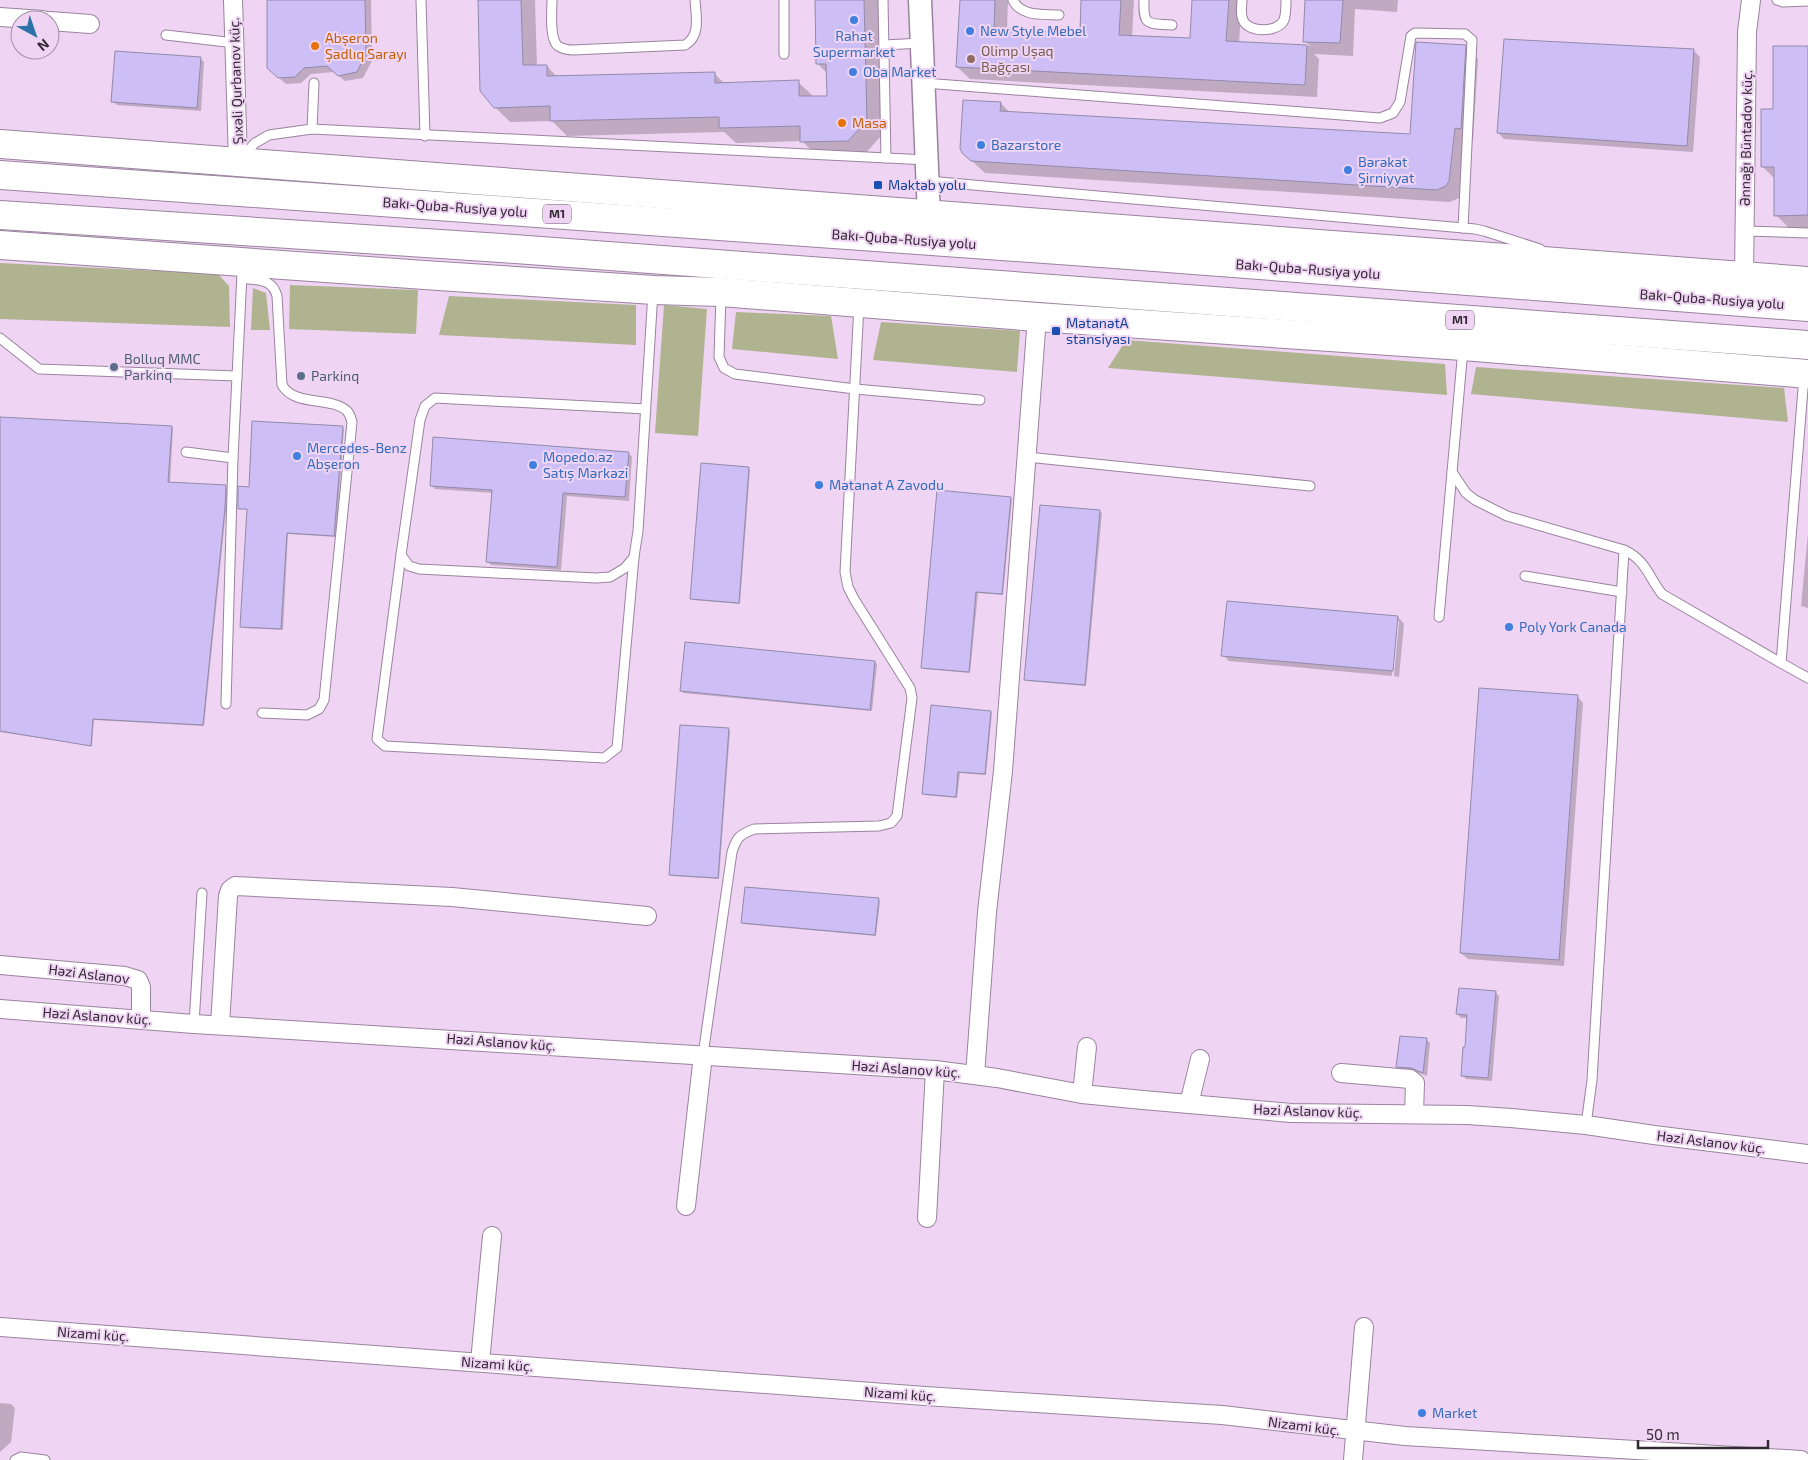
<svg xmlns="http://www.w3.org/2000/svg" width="1808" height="1460" font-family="'Exo 2',sans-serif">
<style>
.green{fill:#b0b390}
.shadow{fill:#0003}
.building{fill:#cdbff5;stroke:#928aab}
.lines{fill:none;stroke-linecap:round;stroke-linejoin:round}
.service-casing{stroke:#9a839e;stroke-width:11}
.minor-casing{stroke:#9a839e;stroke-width:20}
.tertiary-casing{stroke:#9a839e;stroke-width:25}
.trunk-casing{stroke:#9a839e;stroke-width:30}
.service{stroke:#fff;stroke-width:9}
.minor{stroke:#fff;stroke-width:18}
.tertiary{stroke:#fff;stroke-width:22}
.trunk{stroke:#fff;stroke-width:28}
.shop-dot{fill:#3f7fe0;stroke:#efd5f3;stroke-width:2}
.food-dot{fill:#e8710a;stroke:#efd5f3;stroke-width:2}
.education-dot{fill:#8d6e63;stroke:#efd5f3;stroke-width:2}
.transit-dot{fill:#1a4fb4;stroke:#efd5f3;stroke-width:2}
.service-dot{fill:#5c6f8a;stroke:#efd5f3;stroke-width:2}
.labels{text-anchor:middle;stroke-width:4;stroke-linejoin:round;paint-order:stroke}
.shield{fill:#efd5f3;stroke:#6b5d6d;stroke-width:1}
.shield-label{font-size:12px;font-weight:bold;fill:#332934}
.shop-label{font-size:14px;fill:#366cbe;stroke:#efd5f3;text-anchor:start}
.food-label{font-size:14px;fill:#c56008;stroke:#efd5f3;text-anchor:start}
.education-label{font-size:14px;fill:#785e54;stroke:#efd5f3;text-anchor:start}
.street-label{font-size:14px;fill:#332934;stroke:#efd5f3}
.transit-label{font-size:14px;fill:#164399;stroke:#efd5f3;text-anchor:start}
.service-label{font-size:14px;fill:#4e5e75;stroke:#efd5f3;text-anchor:start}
</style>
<rect width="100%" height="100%" fill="#efd5f3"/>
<g class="green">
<polygon points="0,263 218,274 229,286 230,327 0,319"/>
<polygon points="290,285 418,290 416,334 289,329"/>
<polygon points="253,288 266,293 270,330 251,330"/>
<polygon points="449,296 636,305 636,345 439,335"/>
<polygon points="664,305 707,309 698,436 655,433"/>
<polygon points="736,312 831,316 838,359 732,349"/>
<polygon points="881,322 1020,331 1017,372 873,360"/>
<polygon points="1126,340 1445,364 1447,395 1108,368"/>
<polygon points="1476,367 1784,388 1788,422 1471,394"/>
</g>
<g class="shadow">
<polygon points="268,0 371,0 372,61 363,78 345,81 334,72 311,74 301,83 286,84 275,74"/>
<polygon points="479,0 535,0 537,66 547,66 557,77 714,73 725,84 798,82 814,97 828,97 828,74 818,64 816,0 879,0 881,136 864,155 817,156 802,141 736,143 724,132 567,136 552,121 510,122 495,107"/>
<polygon points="961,0 1008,0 1007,31 1081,34 1083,0 1134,0 1132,37 1191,40 1193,0 1242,0 1239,43 1310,46 1305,41 1307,0 1398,0 1397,12 1355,9 1353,56 1314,54 1319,59 1317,97 970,79 957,67"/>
<polygon points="1465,46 1478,59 1473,141 1467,141 1462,194 1459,198 1450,202 985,173 963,153 1001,103 1010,113 1411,136"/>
<polygon points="1808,47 1808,234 1795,234 1776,215 1776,180 1762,166 1774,110"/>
<polygon points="1694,51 1700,57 1693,152 1504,139 1498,133"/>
<polygon points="200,58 204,62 201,111 117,105 113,101"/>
<polygon points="0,418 172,427 173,429 170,484 225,487 227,488 226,510 204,726 94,720 92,746 0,732"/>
<polygon points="342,427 344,429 336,537 288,534 283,630 243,628 241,627 248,510 239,508 250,488"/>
<polygon points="628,453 632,457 629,501 567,496 561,570 491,565 487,561 493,493 435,489 431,485"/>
<polygon points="748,468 750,470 740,604 693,600 692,599"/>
<polygon points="1010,498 1012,499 1003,595 978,593 970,673 924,669 922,667"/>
<polygon points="1041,507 1100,512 1102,513 1086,686 1027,681 1025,679"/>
<polygon points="1808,533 1808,608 1801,606"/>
<polygon points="1228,602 1398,617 1404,624 1399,677 1394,676 1399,621 1397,621 1392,676 1229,661 1223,655"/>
<polygon points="687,644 875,662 877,664 872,711 683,693 682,691"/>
<polygon points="1577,696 1583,703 1564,966 1468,959 1461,953"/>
<polygon points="991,712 992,713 986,775 960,773 957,798 925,795 923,793"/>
<polygon points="728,730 730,731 719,879 672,876 670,874"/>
<polygon points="878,899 880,901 876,936 744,924 743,923"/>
<polygon points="1495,992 1499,996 1492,1081 1466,1079 1462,1075 1466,1048 1468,1018 1461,1018 1457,1014"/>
<polygon points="1426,1039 1430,1043 1427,1076 1416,1072 1402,1071 1398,1067"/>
<polygon points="0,1403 11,1404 15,1408 11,1442 0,1452"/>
</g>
<g class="building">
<polygon points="267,0 365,0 366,54 357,72 338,76 327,66 304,68 295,77 278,78 267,68"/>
<polygon points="478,0 521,0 523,65 547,65 547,76 715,72 715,83 799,80 799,96 827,96 826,64 816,64 815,0 864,0 867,121 848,141 800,142 800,126 719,128 719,117 550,121 550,106 494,108 480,91"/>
<polygon points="960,0 995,0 994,29 1080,33 1081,0 1121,0 1119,35 1190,38 1192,0 1229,0 1226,41 1307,45 1305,85 956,67"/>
<polygon points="1305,0 1343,0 1340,43 1303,42"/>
<polygon points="1504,39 1694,49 1687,146 1497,133"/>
<polygon points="1416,42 1466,45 1461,129 1455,128 1449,181 1446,186 1437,190 971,161 962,153 960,148 963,100 1001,102 1000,111 1410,134"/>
<polygon points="1773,46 1808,46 1808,215 1774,216 1774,167 1761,167 1761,109 1773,109"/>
<polygon points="115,51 201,57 197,108 111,102"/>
<polygon points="0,417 172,426 168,482 226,485 225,508 203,725 93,719 91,746 0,731"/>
<polygon points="252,421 343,426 334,536 287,533 281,629 240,627 247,509 238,509 238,486 249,487"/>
<polygon points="433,437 629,452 625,497 563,493 557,567 486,562 492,490 430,486"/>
<polygon points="701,463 749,467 739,603 690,599"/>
<polygon points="937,490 1011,497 1002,594 976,592 969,672 921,668"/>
<polygon points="1040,505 1100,510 1085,685 1024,680"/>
<polygon points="1227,601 1398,616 1393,671 1221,656"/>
<polygon points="685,642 875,661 870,710 680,691"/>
<polygon points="1479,688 1578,695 1559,960 1460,953"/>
<polygon points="931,705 991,711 985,774 958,772 956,797 922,794"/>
<polygon points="680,725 729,728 718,878 669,875"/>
<polygon points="745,887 879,898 875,935 741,923"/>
<polygon points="1459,988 1496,991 1488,1078 1461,1076 1463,1047 1465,1047 1467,1015 1456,1014"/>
<polygon points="1400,1036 1427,1038 1423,1073 1411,1068 1396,1067"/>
</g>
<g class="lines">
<defs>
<g id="service">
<polyline points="421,0 425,136"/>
<path d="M552 0C552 11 549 39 558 46 563 49 568 50 573 50L685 45C701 36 696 16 695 0"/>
<polyline points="784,0 784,54"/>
<polyline points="883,0 886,158"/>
<path d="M1013 0C1021 17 1043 14 1059 15"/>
<path d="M1144 0C1143 27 1148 23 1172 25"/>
<path d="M1242 0C1242 6 1240 14 1243 20 1248 33 1278 33 1284 20 1286 14 1286 6 1286 0"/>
<polyline points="1777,0 1783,2 1808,1"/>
<polyline points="166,35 235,43"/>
<polyline points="884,45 922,43"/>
<polyline points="924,83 1380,118 1393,113 1400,102 1411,36 1415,33 1465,34 1472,40 1463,228"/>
<polyline points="312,129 314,83"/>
<polyline points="242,157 255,143 269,135 312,129 927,160"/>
<polyline points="928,181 1475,229 1484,231 1540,249"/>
<polyline points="1745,231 1808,233"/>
<path d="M242 278C259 281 272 278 277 296L282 385C295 407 331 396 347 411 350 414 351 419 352 422L324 700 319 709 307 715 262 713"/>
<polyline points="721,296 719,357 724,368 735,374 855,389 980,400"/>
<polyline points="0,338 39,369 237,376"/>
<polyline points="1804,376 1781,663 1808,678"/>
<polyline points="646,409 435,398 425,406 420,420 401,555 409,566 419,569 596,578 610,577 625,568 634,557 638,531 653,292"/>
<polyline points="186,452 233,458 242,274"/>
<polyline points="1027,457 1310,486"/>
<polyline points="1452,472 1466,493 1475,500 1507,516 1624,550 1592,1080 1586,1125"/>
<path d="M1624 550C1646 560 1648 576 1662 594L1781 663"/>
<polyline points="401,555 377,739 385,746 604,758 617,748 634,557"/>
<polyline points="1525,576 1622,592"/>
<polyline points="1439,617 1463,349"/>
<polyline points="226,704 233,458"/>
<polyline points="194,1024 202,893"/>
<path d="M703 1055 732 852C737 837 739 835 754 829L879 826 891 823 897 816 912 698 910 688 854 599 848 587 845 572 859 305"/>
<polyline points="15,1460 21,1457 45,1460"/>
</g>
<g id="minor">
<polyline points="233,0 238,161"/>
<polyline points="0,17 43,20"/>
<polyline points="50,21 90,24"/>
<polyline points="1744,276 1747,32 1751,0"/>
<polyline points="0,965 125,976 138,980 141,987 141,1019"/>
<polyline points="0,1009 194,1024 935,1070 997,1078 1082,1094 1143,1100 1291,1113 1467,1115 1511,1118 1586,1125 1654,1135 1808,1154"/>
<polyline points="220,1025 228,896 230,890 235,886 452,897 647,916"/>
<polyline points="1341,1073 1410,1079 1415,1083 1414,1114"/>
<polyline points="975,1075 987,912 1003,771 1037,317"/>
<polyline points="1082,1094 1087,1047"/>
<polyline points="1189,1104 1200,1059"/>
<polyline points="686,1206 703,1055"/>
<polyline points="927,1218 935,1070"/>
<polyline points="0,1327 925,1396 1222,1415 1405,1436 1801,1460"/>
<polyline points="480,1362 492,1236"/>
<polyline points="1353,1460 1364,1327"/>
</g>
<polyline id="tertiary" points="920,0 929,216"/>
<g id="trunk">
<polyline points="0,144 1808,281"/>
<polyline points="0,175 1115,254 1808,307"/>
<polyline points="0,215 501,248 1808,345"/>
<polyline points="0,245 439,276 654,290 721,292 1037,317 1463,346 1808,374"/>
</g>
</defs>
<use href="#service" class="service-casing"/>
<use href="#minor" class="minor-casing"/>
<use href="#tertiary" class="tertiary-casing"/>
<use href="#trunk" class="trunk-casing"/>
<use href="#service" class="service"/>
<use href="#minor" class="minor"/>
<use href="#tertiary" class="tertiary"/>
<use href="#trunk" class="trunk"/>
</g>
<g class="shop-dot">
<circle cx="854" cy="20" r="5"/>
<circle cx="970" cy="31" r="5"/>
<circle cx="853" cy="72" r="5"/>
<circle cx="981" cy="145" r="5"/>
<circle cx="1348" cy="170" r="5"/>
<circle cx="297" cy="456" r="5"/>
<circle cx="533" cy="465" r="5"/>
<circle cx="819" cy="485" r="5"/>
<circle cx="1509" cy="627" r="5"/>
<circle cx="1422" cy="1413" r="5"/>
</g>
<g class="food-dot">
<circle cx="315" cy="46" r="5"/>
<circle cx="842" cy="123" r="5"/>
</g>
<circle class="education-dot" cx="971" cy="59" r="5"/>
<g class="transit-dot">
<rect x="873" y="180" width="10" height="10" rx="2.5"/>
<rect x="1051" y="326" width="10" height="10" rx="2.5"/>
</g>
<g class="service-dot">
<circle cx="114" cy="367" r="5"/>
<circle cx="301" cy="376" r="5"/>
</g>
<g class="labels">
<g class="shield">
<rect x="543" y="204.5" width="28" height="19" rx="4"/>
<rect x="1446" y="310.5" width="28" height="19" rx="4"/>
</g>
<g class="shield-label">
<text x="557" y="218">M1</text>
<text x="1460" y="324">M1</text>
</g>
<g class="shop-label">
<text x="980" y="36">New Style Mebel</text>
<text x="854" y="41" text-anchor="middle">Rahat<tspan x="854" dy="16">Supermarket</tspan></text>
<text x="863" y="77">Oba Market</text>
<text x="991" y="150">Bazarstore</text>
<text x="1358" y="167">Bərəkət<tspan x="1358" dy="16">Şirniyyat</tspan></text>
<text x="307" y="453">Mercedes-Benz<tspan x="307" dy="16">Abşeron</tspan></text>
<text x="543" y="462">Mopedo.az<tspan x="543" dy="16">Satış Mərkəzi</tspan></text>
<text x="829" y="490">Mətanət A Zavodu</text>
<text x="1519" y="632">Poly York Canada</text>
<text x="1432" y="1418">Market</text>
</g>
<g class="food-label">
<text x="325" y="43">Abşeron<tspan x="325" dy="16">Şadlıq Sarayı</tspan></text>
<text x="852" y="128">Masa</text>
</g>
<g class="education-label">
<text x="981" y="56">Olimp Uşaq<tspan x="981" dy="16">Bağçası</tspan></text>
</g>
<g class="street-label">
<text transform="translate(236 81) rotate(-92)" y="5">Şıxəli Qurbanov küç.</text>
<text transform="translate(1746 138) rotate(-89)" y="5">Ənnağı Büntadov küç.</text>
<text transform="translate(455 207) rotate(4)" y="5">Bakı-Quba-Rusiya yolu</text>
<text transform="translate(904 239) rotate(4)" y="5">Bakı-Quba-Rusiya yolu</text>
<text transform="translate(1308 269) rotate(4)" y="5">Bakı-Quba-Rusiya yolu</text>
<text transform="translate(1712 299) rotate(4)" y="5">Bakı-Quba-Rusiya yolu</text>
<text transform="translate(89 974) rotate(7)" y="5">Həzi Aslanov</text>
<text transform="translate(97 1016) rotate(4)" y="5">Həzi Aslanov küç.</text>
<text transform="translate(501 1042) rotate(4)" y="5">Həzi Aslanov küç.</text>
<text transform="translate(906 1069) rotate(4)" y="5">Həzi Aslanov küç.</text>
<text transform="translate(1308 1111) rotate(2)" y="5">Həzi Aslanov küç.</text>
<text transform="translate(1711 1142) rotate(7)" y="5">Həzi Aslanov küç.</text>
<text transform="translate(93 1334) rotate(4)" y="5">Nizami küç.</text>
<text transform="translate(497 1364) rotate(4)" y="5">Nizami küç.</text>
<text transform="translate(900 1394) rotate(4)" y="5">Nizami küç.</text>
<text transform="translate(1304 1426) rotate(7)" y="5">Nizami küç.</text>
</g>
<g class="transit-label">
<text x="888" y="190">Məktəb yolu</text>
<text x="1066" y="328">MətanətA<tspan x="1066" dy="16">stansiyası</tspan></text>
</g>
<g class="service-label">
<text x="124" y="364">Bolluq MMC<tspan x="124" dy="16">Parkinq</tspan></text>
<text x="311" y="381">Parkinq</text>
</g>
</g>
<g transform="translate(35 35) rotate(140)"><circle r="24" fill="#efd5f3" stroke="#a490a7"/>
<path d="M0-4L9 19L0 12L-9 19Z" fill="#2c73a7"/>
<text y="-8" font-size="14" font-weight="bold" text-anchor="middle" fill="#332934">N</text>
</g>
<path d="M1638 1440v8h130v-8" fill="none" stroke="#332934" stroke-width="2.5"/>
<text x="1646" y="1440" font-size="15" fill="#332934" stroke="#efd5f3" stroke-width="4" paint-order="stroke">50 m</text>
</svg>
